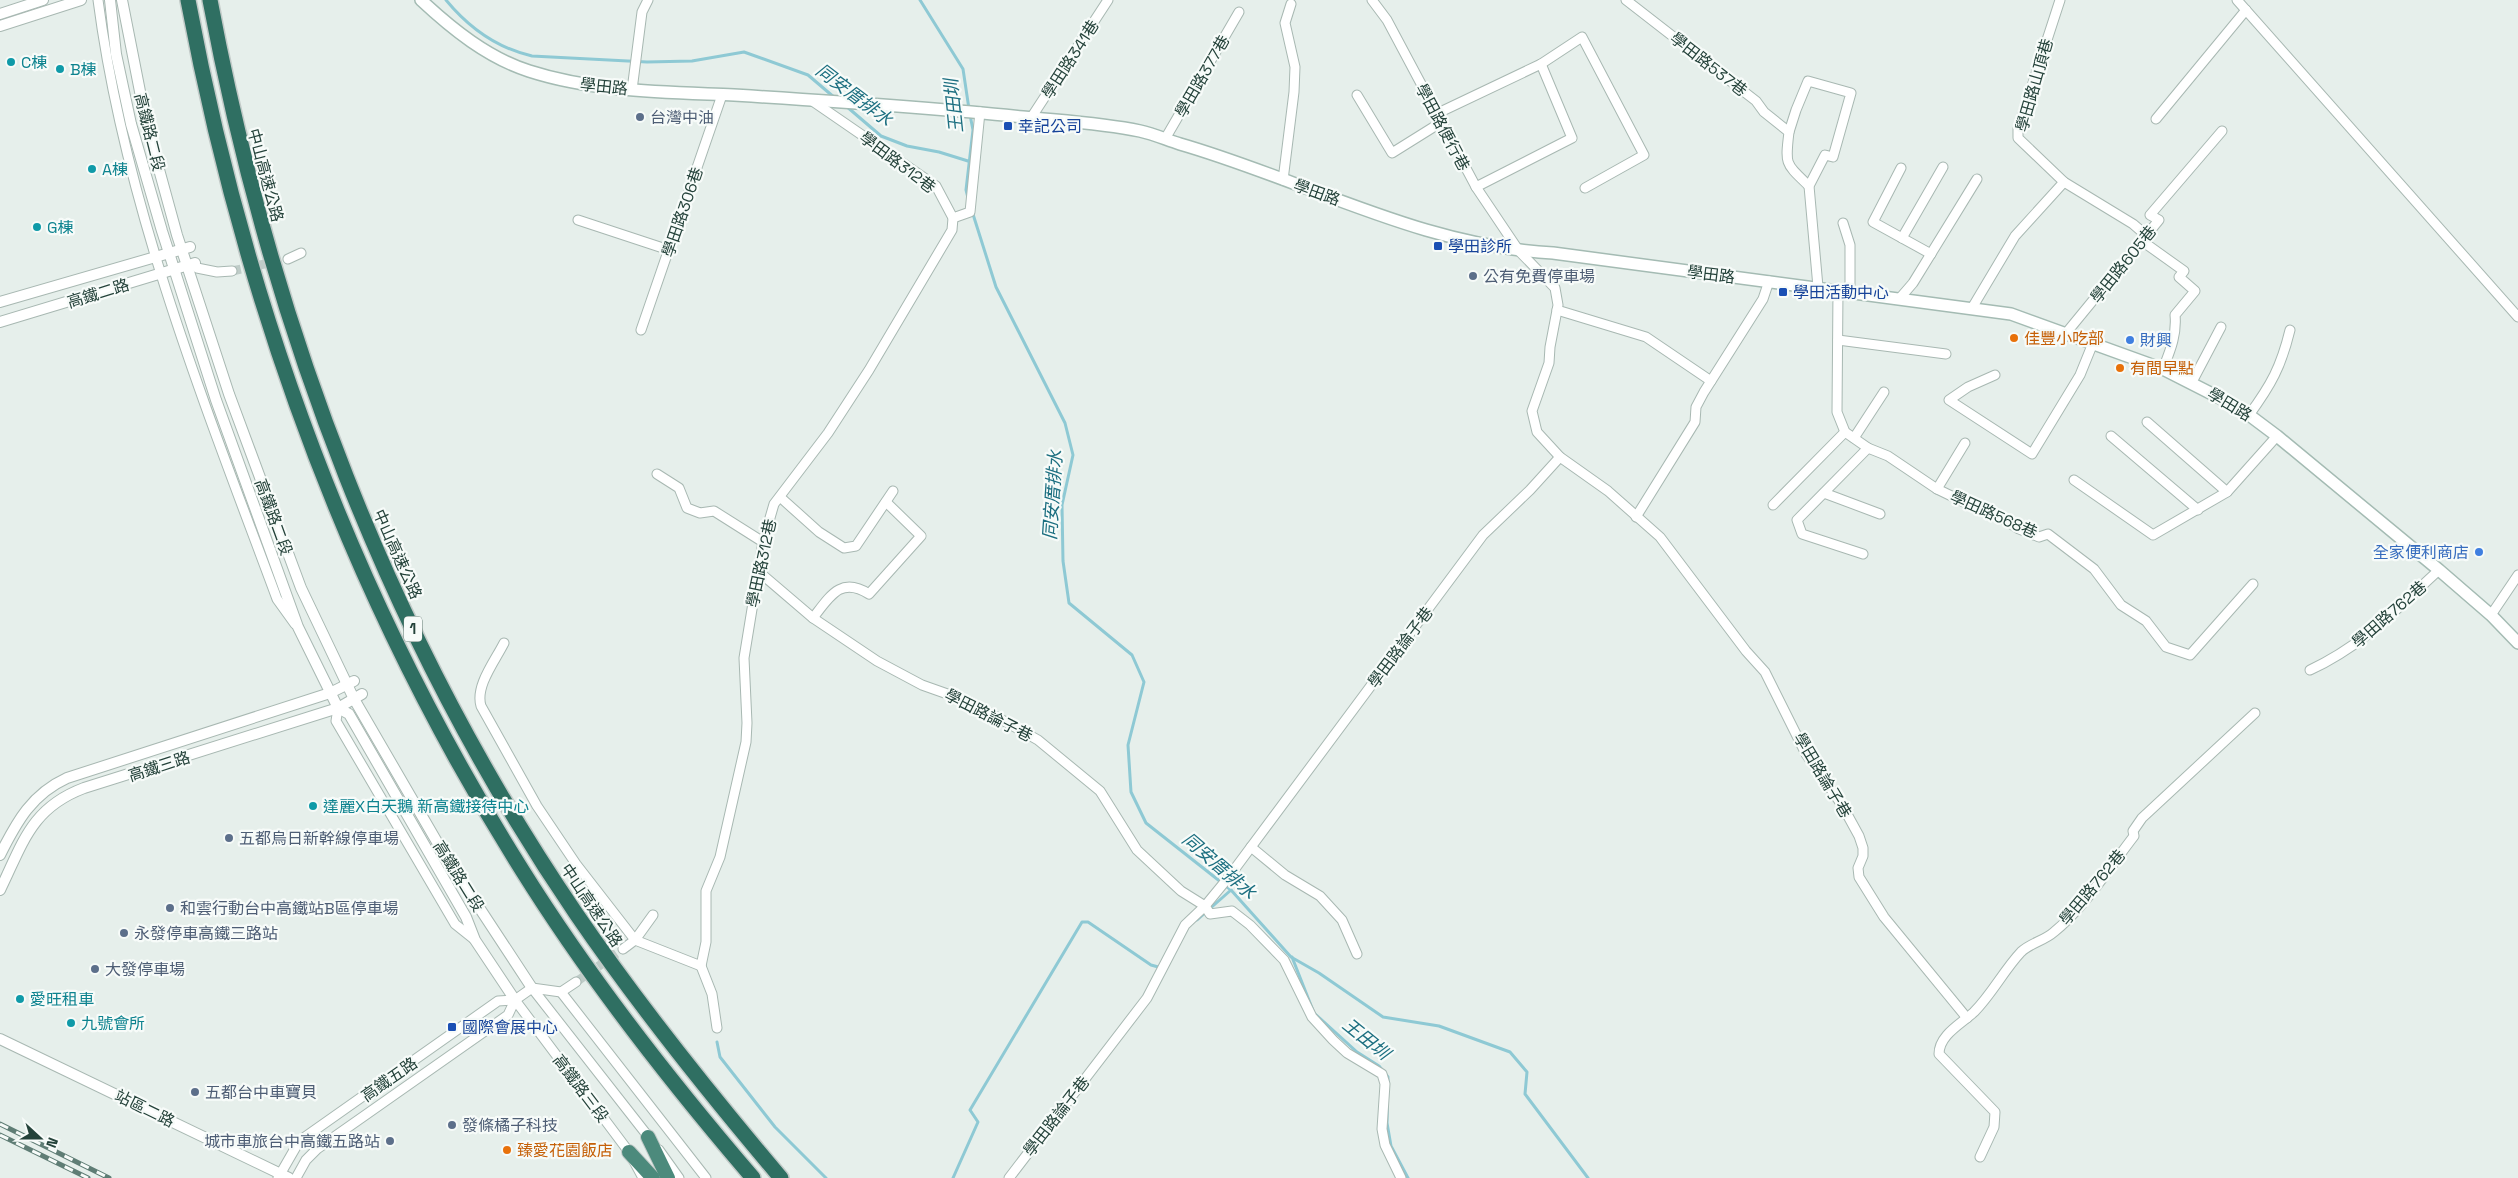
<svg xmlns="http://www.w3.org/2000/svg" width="2518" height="1178" font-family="'Space Grotesk','Noto Sans TC',sans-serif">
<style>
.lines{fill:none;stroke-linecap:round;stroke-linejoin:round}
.stream{stroke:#8ec9d4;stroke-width:3}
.minor-tunnel{stroke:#bfccc8;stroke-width:9;stroke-dasharray:9 4.5;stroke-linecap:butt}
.minor-casing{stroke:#a8b8b2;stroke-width:11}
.tertiary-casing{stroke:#a8b8b2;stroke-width:12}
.secondary-casing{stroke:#a4bbb3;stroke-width:14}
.trunk-casing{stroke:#c2cac8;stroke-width:16}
.motorway-casing{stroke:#c2cac8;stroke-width:18}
.minor{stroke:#fff;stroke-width:9}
.tertiary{stroke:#fff;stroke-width:10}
.secondary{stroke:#fff;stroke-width:11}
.trunk{stroke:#4c8a7c;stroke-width:14}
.motorway{stroke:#2f6f62;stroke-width:15}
.rail-casing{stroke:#5f7d75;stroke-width:5}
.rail{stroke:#f7fbf9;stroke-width:3;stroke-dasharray:9;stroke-linecap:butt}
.culture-dot{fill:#0f9aa8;stroke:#f7fbf9;stroke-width:2}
.service-dot{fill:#5c6f8a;stroke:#f7fbf9;stroke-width:2}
.transit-dot{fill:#1a4fb4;stroke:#f7fbf9;stroke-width:2}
.food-dot{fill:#e8710a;stroke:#f7fbf9;stroke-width:2}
.shop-dot{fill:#3f7fe0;stroke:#f7fbf9;stroke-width:2}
.labels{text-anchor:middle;stroke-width:4.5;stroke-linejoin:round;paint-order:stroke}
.shield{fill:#f7fbf9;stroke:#637a73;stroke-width:1}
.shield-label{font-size:15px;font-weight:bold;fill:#24423a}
.street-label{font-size:16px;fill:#24423a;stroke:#f7fbf9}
.culture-label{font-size:16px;fill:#0d838f;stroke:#f7fbf9;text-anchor:start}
.service-label{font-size:16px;fill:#4e5e75;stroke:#f7fbf9;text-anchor:start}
.transit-label{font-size:16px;fill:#164399;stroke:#f7fbf9;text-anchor:start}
.food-label{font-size:16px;fill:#c56008;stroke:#f7fbf9;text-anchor:start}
.shop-label{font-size:16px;fill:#366cbe;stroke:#f7fbf9;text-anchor:start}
.water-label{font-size:18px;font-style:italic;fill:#1c6f80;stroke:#f7fbf9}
</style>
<rect width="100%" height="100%" fill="#e6efeb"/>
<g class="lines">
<g class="stream">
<path d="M446 0C469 28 497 48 532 56L647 62 692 61 744 52 808 75 835 98"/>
<polyline points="920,0 963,69 969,109"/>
<polyline points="846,106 881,136 907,146 939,152 968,161"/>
<polyline points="968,198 966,190 973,130 970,115"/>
<polyline points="972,211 996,287 1065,423 1073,455 1062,505 1063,561 1069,603 1132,655 1144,682 1128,745 1131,792 1146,823 1231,890 1291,957 1319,973 1383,1017 1439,1026 1510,1052 1527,1072 1525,1094 1588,1178"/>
<polyline points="1197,920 1231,890"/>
<polyline points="1292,957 1314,1013 1357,1052 1379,1066 1388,1077 1387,1123 1391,1146 1408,1178"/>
<polyline points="717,1042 720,1057 775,1127 826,1178"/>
<polyline points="953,1178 978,1122 970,1110 1082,922 1088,922 1151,965 1162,968"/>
</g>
<g class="minor-tunnel">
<polyline points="232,271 288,259"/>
<polyline points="576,982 623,949"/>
</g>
<defs>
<g id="minor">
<path d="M98 0C125 207 205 405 277 599L295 624"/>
<polyline points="1372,0 1387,20 1476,187 1519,251 1555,288 1558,305 1550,347 1549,363 1532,411 1537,432 1560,457 1608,491 1660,537 1746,651 1765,672 1806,754 1842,805 1859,836 1863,848 1863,856 1858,868 1859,877 1884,917 1967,1018"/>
<path d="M1626 0 1756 101 1764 112 1789 132C1785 165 1785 163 1809 186"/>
<polyline points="2060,0 2018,129 2018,138 2064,182 2133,224 2147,236"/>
<polyline points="2237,0 2518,317"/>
<polyline points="632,90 642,12 648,0"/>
<polyline points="1357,95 1392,153 1440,123"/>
<polyline points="1436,114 1541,64 1582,37 1644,155 1585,188"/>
<polyline points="1031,118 1108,0"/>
<polyline points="2156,119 2246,10"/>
<polyline points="1789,132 1796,110 1808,81 1851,93 1833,157 1825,155 1809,186 1818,287"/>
<polyline points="1165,139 1239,12"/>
<polyline points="1901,168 1873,222 1931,254"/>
<polyline points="1283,180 1294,92 1295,67 1285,23 1291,4"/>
<polyline points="1476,187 1572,138 1541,64"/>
<polyline points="953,218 970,212 980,112"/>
<polyline points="578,220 669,250"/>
<polyline points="1843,223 1850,245 1850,291"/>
<polyline points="1902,238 1943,167"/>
<path d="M2142 241 2184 271 2179 277 2195 291 2175 315C2177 335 2170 351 2163 369"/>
<polyline points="288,259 301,253"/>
<polyline points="197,268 217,272 232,271"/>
<polyline points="1838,290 1837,412 1845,432 1868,448 1888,456 1937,489 1968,504 2000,517 2019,529 2039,537 2048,534 2094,569 2121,605 2146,621 2166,647 2190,655 2253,584"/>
<polyline points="1900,298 1913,283 1977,179"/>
<polyline points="1972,308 2015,236 2064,182"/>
<polyline points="1557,310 1646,337 1711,381"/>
<polyline points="641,330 722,95"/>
<polyline points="2067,332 2159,220 2150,215 2222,131"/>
<polyline points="1838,340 1946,354"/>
<polyline points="1995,375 1968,387 1949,400 2032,454 2080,375 2093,343"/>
<polyline points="2192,382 2221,327"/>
<path d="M2249 415C2271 385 2281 367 2290 330"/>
<polyline points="2147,422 2227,492"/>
<polyline points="2111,436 2198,510"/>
<polyline points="1854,438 1884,392"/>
<polyline points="657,474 679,488 687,508 700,513 714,511 763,542"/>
<polyline points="2074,480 2153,535 2227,492 2277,436"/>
<polyline points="1937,489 1965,443"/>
<polyline points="1824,493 1880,514"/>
<polyline points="780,497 819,532 844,548 856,546 893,491"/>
<polyline points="1773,505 1845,432"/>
<polyline points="1636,517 1695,422 1696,407 1704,392 1763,299 1769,281"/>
<polyline points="1863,554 1802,534 1797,520 1868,448"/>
<path d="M758 571 813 618C830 596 841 576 869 594L921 536 886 502"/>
<polyline points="2491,615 2518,575"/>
<polyline points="813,618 877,661 922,685 970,702 1038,740 1100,791 1137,850 1181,891 1205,906 1210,914 1232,911 1250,925 1284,960 1312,1017 1333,1040 1347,1053 1382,1074 1385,1084 1382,1129 1385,1145 1401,1178"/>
<path d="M504 643C495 661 475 686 481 706L537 806 576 864 635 940 653 915"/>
<path d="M2310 670C2364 645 2396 609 2439 570"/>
<polyline points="338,708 336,721 455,924 475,940"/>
<polyline points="1251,847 1285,875 1320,896 1342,920 1357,954"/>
<polyline points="623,949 635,940 701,966 706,942 706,891 720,857 746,742 747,723 744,658 763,542 774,504 828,433 869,370 952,230 953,218 936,186 811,100"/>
<polyline points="701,966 712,994 717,1028"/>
<polyline points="532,988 651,1140"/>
<polyline points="532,988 561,992 576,982"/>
<polyline points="561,992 706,1178"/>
<polyline points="515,1000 629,1152 643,1178"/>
<polyline points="659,1150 679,1178"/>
<path d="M1980 1157 1994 1127 1995 1112 1939 1054C1939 1035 1961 1024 1974 1012 1992 994 2004 970 2021 952 2030 943 2044 941 2054 932 2084 908 2110 867 2134 836L2133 831 2142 818 2255 713"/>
<polyline points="278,1178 297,1145 305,1137 498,1001 515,1000 532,988"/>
<polyline points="296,1178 306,1160 317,1149 508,1015 515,1000"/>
<polyline points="1009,1178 1147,998 1185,925 1205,906 1228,878 1483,535 1530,490 1560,457"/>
</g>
<g id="tertiary">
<polyline points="110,0 116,54 131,124 162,231 216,400 298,627 338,708 349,714 466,917 475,940 515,1000"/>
<polyline points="122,0 146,122 177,235 229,394 301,588 354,699 444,854 532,988"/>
<polyline points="0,14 43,0"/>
<polyline points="0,26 81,0"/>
<polyline points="0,302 190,247"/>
<polyline points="0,322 195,263"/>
<path d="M0 855C17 821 32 794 67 778L330 693 354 681"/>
<path d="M0 890C23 843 31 808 84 788L338 708 362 694"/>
<polyline points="0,1039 289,1178"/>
</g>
<path id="secondary" d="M421 0C452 29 488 58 529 71 594 92 665 92 734 95 830 101 927 107 1023 117 1062 121 1102 123 1140 131 1154 134 1167 140 1180 144 1305 180 1420 246 1553 253L2011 314 2163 369 2222 399 2249 415 2277 436 2439 570 2491 615 2518 643"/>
<g id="trunk">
<polyline points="648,1137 668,1178"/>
<polyline points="629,1152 653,1178"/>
</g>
<g id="motorway">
<path d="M188 0C246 310 354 603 522 870 590 979 669 1080 753 1178"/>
<path d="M210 0C271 325 390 641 577 915 640 1007 709 1093 781 1178"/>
</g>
</defs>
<use href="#minor" class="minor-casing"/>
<use href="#tertiary" class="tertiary-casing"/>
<use href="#secondary" class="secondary-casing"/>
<use href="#trunk" class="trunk-casing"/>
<use href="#motorway" class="motorway-casing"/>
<use href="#minor" class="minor"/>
<use href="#tertiary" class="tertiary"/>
<use href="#secondary" class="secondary"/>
<use href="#trunk" class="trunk"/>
<use href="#motorway" class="motorway"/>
<defs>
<g id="rail">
<polyline points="0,1124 109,1178"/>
<polyline points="0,1135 88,1178"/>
</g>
</defs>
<use href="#rail" class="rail-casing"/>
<use href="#rail" class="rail"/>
</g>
<g class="culture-dot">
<circle cx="11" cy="62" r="5"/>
<circle cx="60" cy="69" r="5"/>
<circle cx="92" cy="169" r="5"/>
<circle cx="37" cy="227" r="5"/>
<circle cx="313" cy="806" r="5"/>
<circle cx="20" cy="999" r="5"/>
<circle cx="71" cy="1023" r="5"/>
</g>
<g class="service-dot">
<circle cx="640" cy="117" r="5"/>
<circle cx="1473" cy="276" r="5"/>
<circle cx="229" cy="838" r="5"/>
<circle cx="170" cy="908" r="5"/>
<circle cx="124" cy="933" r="5"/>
<circle cx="95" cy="969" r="5"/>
<circle cx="195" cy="1092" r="5"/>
<circle cx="452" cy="1125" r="5"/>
<circle cx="390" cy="1141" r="5"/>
</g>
<g class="transit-dot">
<rect x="1003" y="121" width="10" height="10" rx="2.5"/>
<rect x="1433" y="241" width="10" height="10" rx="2.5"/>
<rect x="1778" y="287" width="10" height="10" rx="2.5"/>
<rect x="447" y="1022" width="10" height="10" rx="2.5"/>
</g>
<g class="food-dot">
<circle cx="2014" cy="338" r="5"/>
<circle cx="2120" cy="368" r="5"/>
<circle cx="507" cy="1150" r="5"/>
</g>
<g class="shop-dot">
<circle cx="2130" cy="340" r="5"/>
<circle cx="2479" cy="552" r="5"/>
</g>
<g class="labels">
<rect class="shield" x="404" y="616.5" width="18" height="25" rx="4"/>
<g class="shield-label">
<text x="413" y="634">1</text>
</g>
<g class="street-label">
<text transform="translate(1070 59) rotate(-57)" y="6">學田路341巷</text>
<text transform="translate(1709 64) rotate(38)" y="6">學田路537巷</text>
<text transform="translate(1202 76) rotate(-60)" y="6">學田路377巷</text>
<text transform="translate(2034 85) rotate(-74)" y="6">學田路山頂巷</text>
<text transform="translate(604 86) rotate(6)" y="6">學田路</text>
<text transform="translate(1443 127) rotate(62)" y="6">學田路便行巷</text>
<text transform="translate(150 132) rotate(76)" y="6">高鐵路二段</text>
<text transform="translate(898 162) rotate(37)" y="6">學田路312巷</text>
<text transform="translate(266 175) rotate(75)" y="6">中山高速公路</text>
<text transform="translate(1317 192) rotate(20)" y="6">學田路</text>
<text transform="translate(682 212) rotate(-71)" y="6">學田路306巷</text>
<text transform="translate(2123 264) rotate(-51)" y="6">學田路605巷</text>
<text transform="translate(1711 274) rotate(7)" y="6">學田路</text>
<text transform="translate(98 293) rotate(-17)" y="6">高鐵二路</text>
<text transform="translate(2230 404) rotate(31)" y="6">學田路</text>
<text transform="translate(1994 514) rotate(24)" y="6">學田路568巷</text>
<text transform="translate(274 517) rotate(70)" y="6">高鐵路二段</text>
<text transform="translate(398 554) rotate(66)" y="6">中山高速公路</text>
<text transform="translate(761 563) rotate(-78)" y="6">學田路312巷</text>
<text transform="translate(2389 614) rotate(-41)" y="6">學田路762巷</text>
<text transform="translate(1400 647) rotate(-53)" y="6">學田路論子巷</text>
<text transform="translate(989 715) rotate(27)" y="6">學田路論子巷</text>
<text transform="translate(159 766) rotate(-18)" y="6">高鐵三路</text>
<text transform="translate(1823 775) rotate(59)" y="6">學田路論子巷</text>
<text transform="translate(459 876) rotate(58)" y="6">高鐵路二段</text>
<text transform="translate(2092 887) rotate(-50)" y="6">學田路762巷</text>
<text transform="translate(592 905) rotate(56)" y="6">中山高速公路</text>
<text transform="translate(389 1079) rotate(-35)" y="6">高鐵五路</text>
<text transform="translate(581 1088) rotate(53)" y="6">高鐵路三段</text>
<text transform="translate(145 1108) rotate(26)" y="6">站區二路</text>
<text transform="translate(1056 1116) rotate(-52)" y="6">學田路論子巷</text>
</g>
<g class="culture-label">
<text x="21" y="68">C棟</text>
<text x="70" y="75">B棟</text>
<text x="102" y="175">A棟</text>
<text x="47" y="233">G棟</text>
<text x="323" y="812">達麗X白天鵝 新高鐵接待中心</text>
<text x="30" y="1005">愛旺租車</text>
<text x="81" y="1029">九號會所</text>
</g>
<g class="service-label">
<text x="650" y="123">台灣中油</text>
<text x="1483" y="282">公有免費停車場</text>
<text x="239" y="844">五都烏日新幹線停車場</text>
<text x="180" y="914">和雲行動台中高鐵站B區停車場</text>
<text x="134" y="939">永發停車高鐵三路站</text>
<text x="105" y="975">大發停車場</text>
<text x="205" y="1098">五都台中車寶貝</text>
<text x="462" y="1131">發條橘子科技</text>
<text x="380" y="1147" text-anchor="end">城市車旅台中高鐵五路站</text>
</g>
<g class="transit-label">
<text x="1018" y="132">幸記公司</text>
<text x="1448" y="252">學田診所</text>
<text x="1793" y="298">學田活動中心</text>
<text x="462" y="1033">國際會展中心</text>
</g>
<g class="food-label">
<text x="2024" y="344">佳豐小吃部</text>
<text x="2130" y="374">有間早點</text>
<text x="517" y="1156">臻愛花園飯店</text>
</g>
<g class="shop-label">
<text x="2140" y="346">財興</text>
<text x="2469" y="558" text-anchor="end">全家便利商店</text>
</g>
<g class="water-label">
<text transform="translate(854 95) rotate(37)" y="6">同安厝排水</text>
<text transform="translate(954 106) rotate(-96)" y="6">王田圳</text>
<text transform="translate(1053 495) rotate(-86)" y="6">同安厝排水</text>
<text transform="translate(1219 866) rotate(41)" y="6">同安厝排水</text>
<text transform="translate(1366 1039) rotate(39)" y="6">王田圳</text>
</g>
</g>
<g transform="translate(40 1138) rotate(111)" stroke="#f7fbf9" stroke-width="4" paint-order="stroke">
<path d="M0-4L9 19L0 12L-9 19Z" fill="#24423a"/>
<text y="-8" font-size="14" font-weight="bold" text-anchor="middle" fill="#24423a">N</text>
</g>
</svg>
